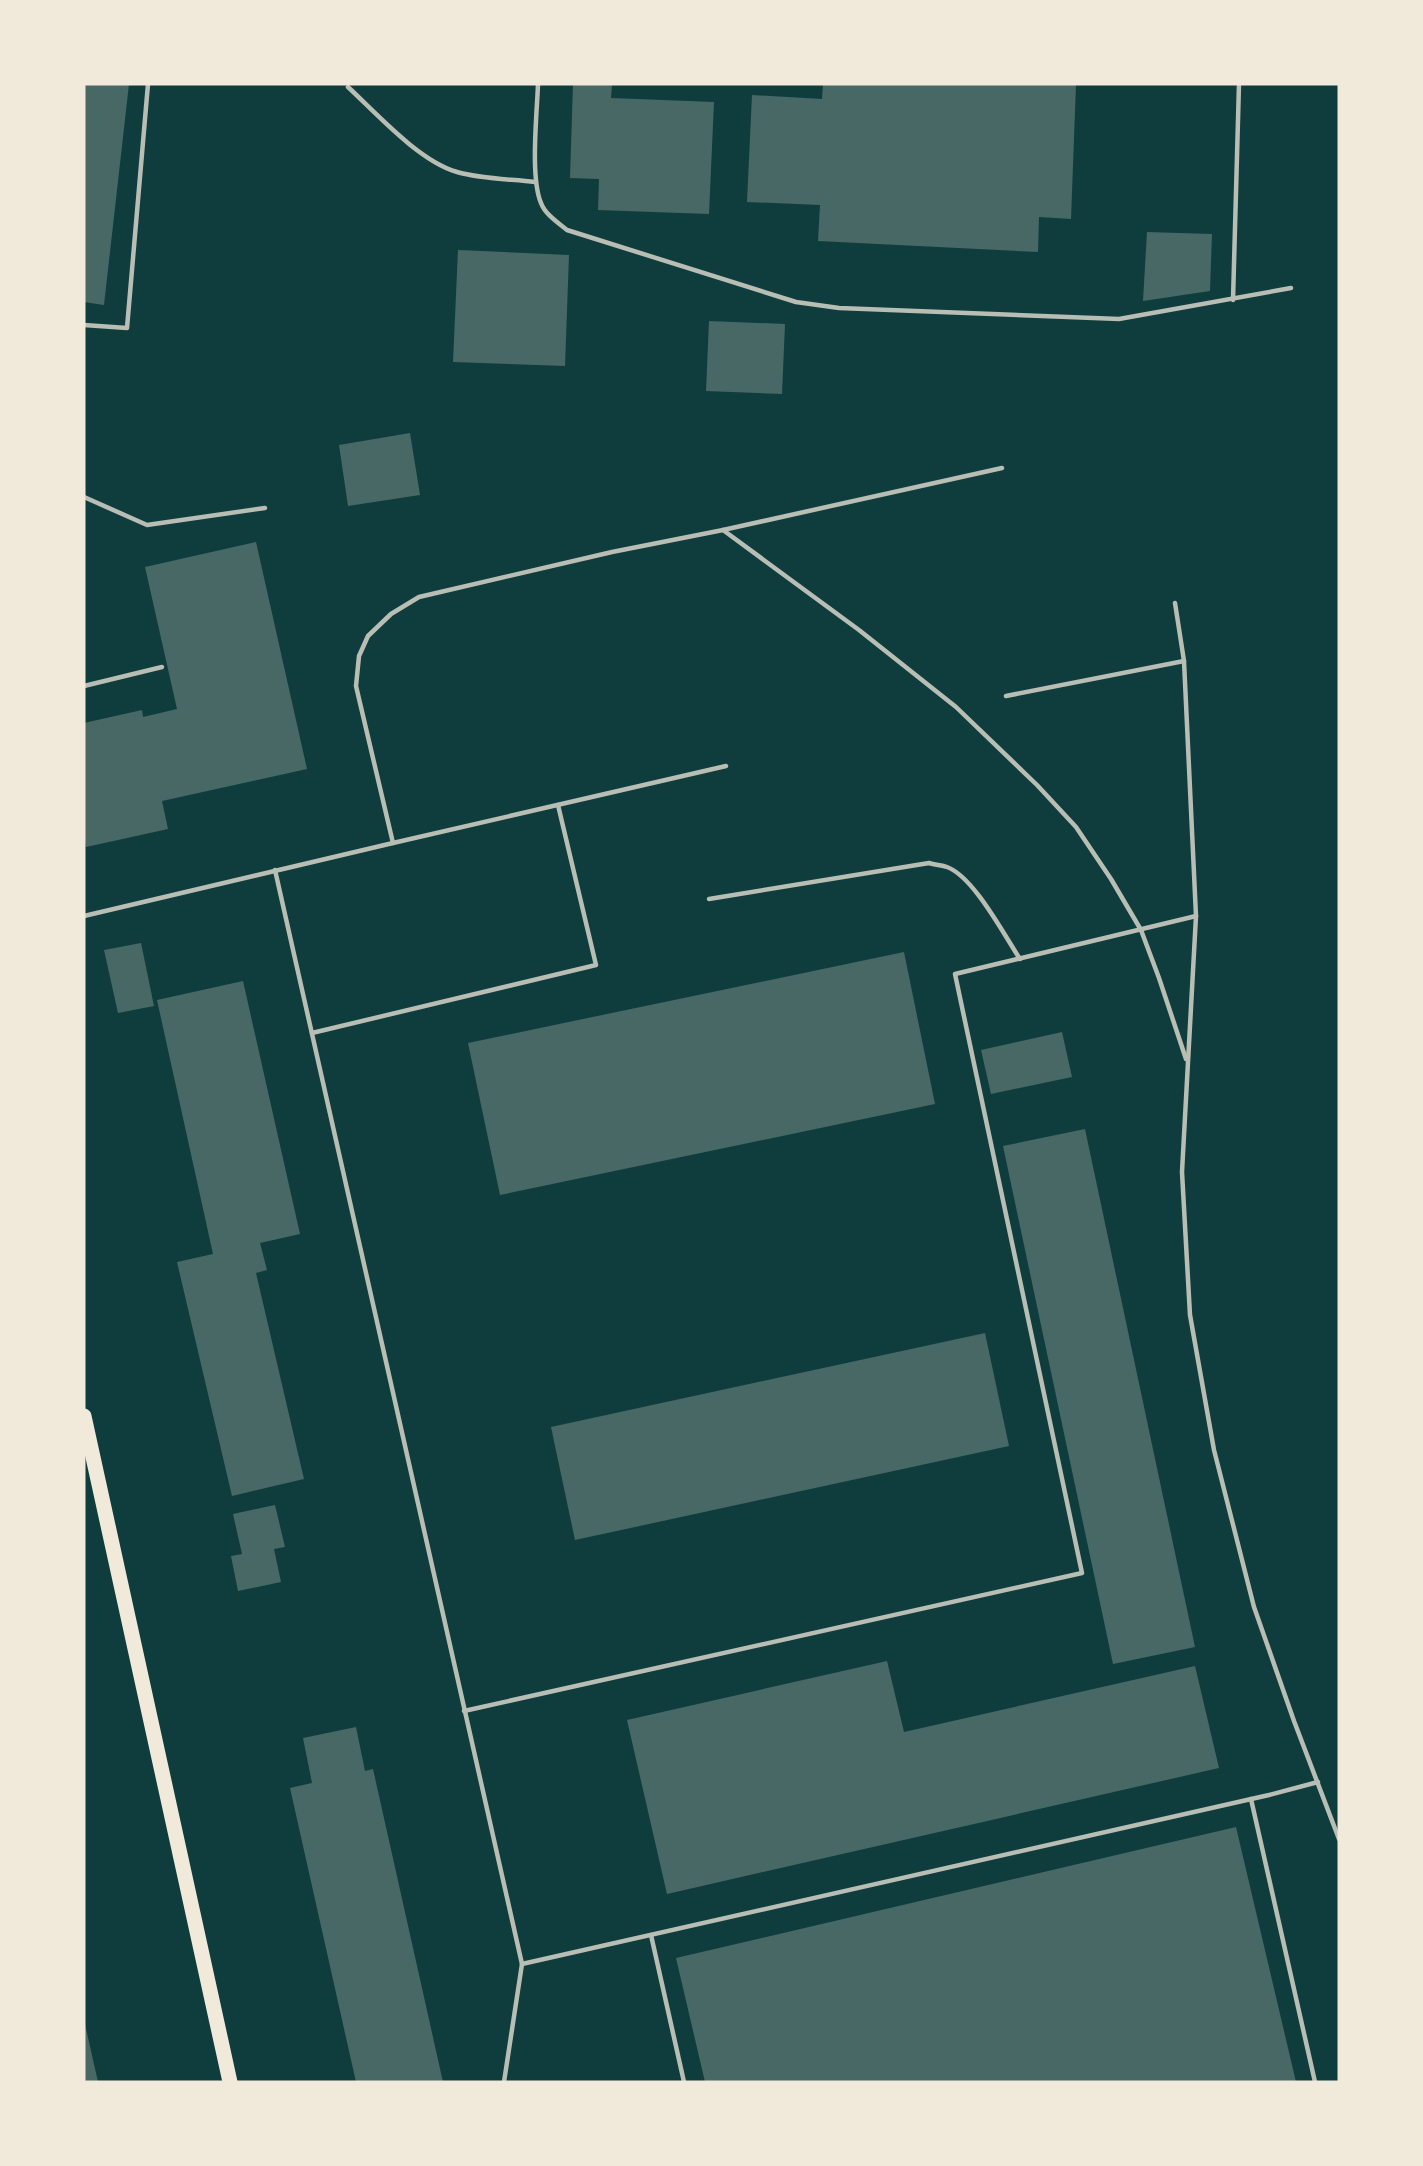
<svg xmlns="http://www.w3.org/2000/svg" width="1423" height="2166" font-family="Karla,sans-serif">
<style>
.building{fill:#486865}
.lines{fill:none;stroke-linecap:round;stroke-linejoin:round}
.service{stroke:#b8beb3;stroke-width:4.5}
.primary{stroke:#f1e9da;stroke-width:15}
</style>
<rect width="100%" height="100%" fill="#0f3d3e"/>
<g class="building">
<polygon points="84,84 129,84 104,305 84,302"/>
<polygon points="573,84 612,84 611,98 714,102 709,214 598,210 599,179 570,178"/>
<polygon points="823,84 1076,84 1071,219 1039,217 1038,252 818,241 820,205 747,202 752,95 822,99"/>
<polygon points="1147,232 1212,234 1210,291 1143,301"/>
<polygon points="458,250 569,255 565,366 453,362"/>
<polygon points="709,321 785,324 782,394 706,391"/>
<polygon points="410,433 420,495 348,506 339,445"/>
<polygon points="256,542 307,769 162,801 168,829 86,847 84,837 84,723 142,710 143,717 177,709 145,567"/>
<polygon points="141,943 154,1006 118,1013 104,950"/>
<polygon points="904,952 935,1104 500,1195 468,1043"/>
<polygon points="243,981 300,1234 260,1243 267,1270 256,1273 304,1479 232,1496 177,1262 213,1254 157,1000"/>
<polygon points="1062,1032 1072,1077 991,1094 981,1050"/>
<polygon points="1085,1129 1195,1647 1113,1664 1003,1146"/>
<polygon points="985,1333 1009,1446 575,1540 551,1427"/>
<polygon points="275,1505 285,1547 274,1549 281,1582 238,1591 231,1556 242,1554 233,1514"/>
<polygon points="887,1661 904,1732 1195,1666 1219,1768 667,1894 627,1720"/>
<polygon points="356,1727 365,1771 373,1769 443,2082 356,2082 290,1788 312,1783 303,1738"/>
<polygon points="1236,1827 1296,2082 705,2082 676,1958"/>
<polygon points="84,2024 85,2024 98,2082 84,2082"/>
</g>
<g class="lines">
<g class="service">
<path d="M538 84C537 114 530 177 541 203 545 214 557 222 567 230L796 302 839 308 1119 319 1291 288"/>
<path d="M348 87C377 114 419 161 457 172 482 179 509 179 535 182"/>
<polyline points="1233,300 1239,84"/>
<polyline points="84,325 127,328 148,84"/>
<polyline points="84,497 147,525 265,508"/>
<polyline points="723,530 859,630 956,707 1037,785 1076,827 1111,879 1141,930 1159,978 1186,1059"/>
<polyline points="1175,603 1184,661 1196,916 1182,1172 1190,1315 1214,1450 1254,1607 1294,1721 1339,1839"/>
<polyline points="84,686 162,667"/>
<polyline points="1006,696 1184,661"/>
<polyline points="393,843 726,766"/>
<polyline points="275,870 522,1964 504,2082"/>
<path d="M709 899 929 863C935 865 942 865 947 867 974 877 1004 935 1020 959"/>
<polyline points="84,916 393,843 356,686 359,656 368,636 391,614 419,597 612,552 723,530 1002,468"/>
<polyline points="312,1033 596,965 558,805"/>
<polyline points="464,1711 1082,1573 955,974 1196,916"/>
<polyline points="1251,1799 1315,2082"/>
<polyline points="651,1935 684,2082"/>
<polyline points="522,1964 1269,1795 1318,1782"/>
</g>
<polyline class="primary" points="84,1416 230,2082"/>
</g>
<rect width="1423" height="2166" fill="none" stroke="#f1e9da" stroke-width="171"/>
</svg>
